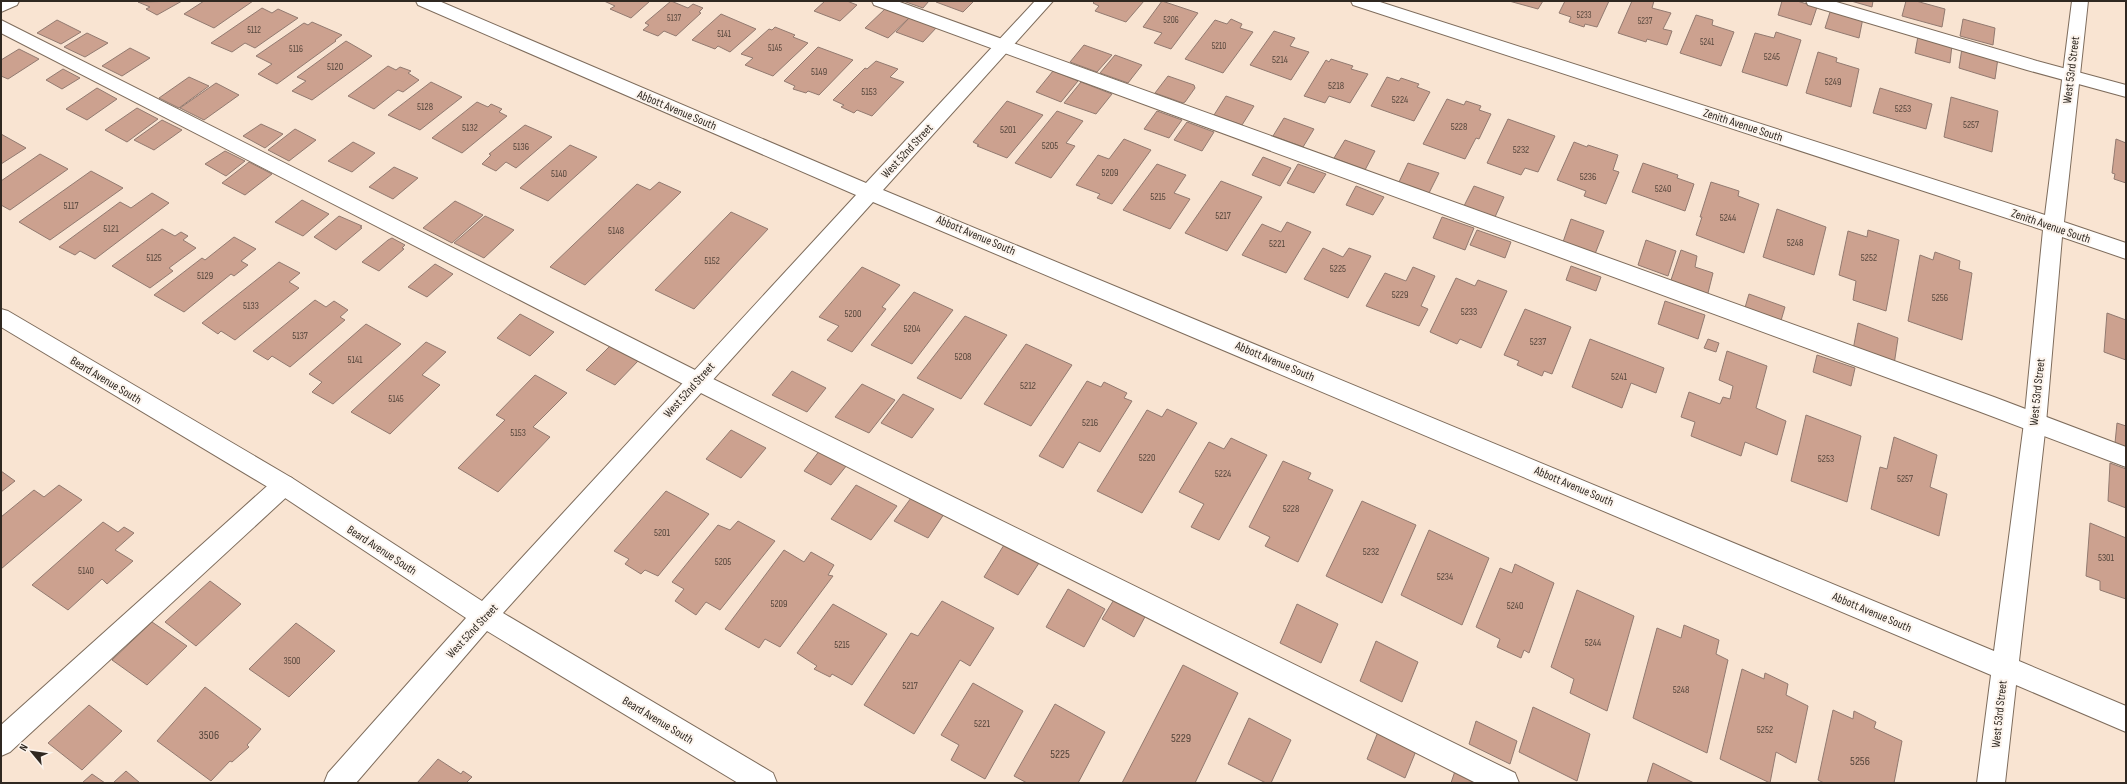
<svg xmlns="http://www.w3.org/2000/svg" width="2127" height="784" viewBox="0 0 2127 784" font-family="'Sofia Sans Condensed',sans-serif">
	<rect width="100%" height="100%" fill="#f9e4d2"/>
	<path fill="#cca18f" stroke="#927a70" d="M182 1 157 15 146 9 150 7 138 2Z
		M204 1H253L214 28 184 14Z
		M604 1H650L631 18 610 9 615 6Z
		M671 1 688 8 693 4 703 8 699 12 701 13 676 36 664 31 658 36 643 30 649 25 645 23Z
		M825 1H847L857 5 840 21 814 11Z
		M903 1H929L923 8Z
		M937 1H974L963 12 936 2Z
		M1095 1H1144L1126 22 1095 11 1099 6 1093 3Z
		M1162 1 1198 13 1171 49 1154 43 1162 33 1143 27Z
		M1509 1H1543L1538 9Z
		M1565 1H1609L1597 27 1585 24 1584 27 1569 22 1571 17 1559 13Z
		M1632 1H1654L1652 8 1671 13 1663 29 1672 31 1667 45 1647 39 1646 42 1618 33Z
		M1782 1H1797L1817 7 1811 25 1778 15Z
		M1851 1H1873L1872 7Z
		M1906 1H1916L1945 9 1942 27 1902 16Z
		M262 8 272 13 278 9 298 18 255 48 245 43 232 52 211 43Z
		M885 9 909 18 888 38 865 28Z
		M1831 9 1863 18 1859 38 1825 28Z
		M721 14 756 29 730 52 718 46 715 49 692 40Z
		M1696 15 1713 20 1712 25 1734 32 1721 66 1680 53Z
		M910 17 937 27 923 42 896 32Z
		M1231 19 1242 24 1240 28 1253 32 1223 73 1185 59 1215 20 1227 24Z
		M1963 19 1995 28 1993 45 1960 36Z
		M57 20 81 32 61 44 37 33Z
		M312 22 342 35 335 40 336 41 277 84 258 74 272 64 256 56 304 23 308 25Z
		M775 27 795 35 793 37 808 43 773 76 745 65 753 58 741 54 769 29 772 30Z
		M1274 31 1295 38 1290 46 1309 52 1291 80 1250 65Z
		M1776 32 1801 40 1787 86 1742 72 1755 33 1774 38Z
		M87 33 108 43 85 57 64 47Z
		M1918 36 1952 45 1950 63 1915 53Z
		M346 41 372 56 312 100 292 91 306 81 297 77Z
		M1084 45 1112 55 1097 72 1070 62Z
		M818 47 853 60 819 95 808 91 806 93 793 89 795 86 784 81Z
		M130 48 150 58 122 76 102 66Z
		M1962 48 1998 58 1995 79 1959 68Z
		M19 49 39 59 8 79 1 76V60Z
		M1818 52 1837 58 1836 62 1859 69 1851 107 1806 93Z
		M1115 55 1142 65 1128 83 1100 73Z
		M1331 59 1353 66 1351 69 1368 74 1350 103 1329 96 1325 103 1304 96 1326 60 1329 62Z
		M876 61 898 69 890 77 904 82 872 116 857 110 854 113 841 107 844 105 833 100 865 68 867 69Z
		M388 66 396 70 400 67 411 71 408 73 419 80 403 92 398 90 374 109 348 96Z
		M63 69 80 78 62 89 46 80Z
		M1053 71 1078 81 1061 102 1036 92Z
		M1168 76 1194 85 1195 88 1185 102 1183 103 1155 93Z
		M189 77 209 86 179 108 159 98Z
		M1387 77 1399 81 1401 78 1419 84 1417 87 1430 92 1414 121 1371 106Z
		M431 82 462 97 420 130 388 115Z
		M1081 82 1112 94 1096 114 1064 103Z
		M216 83 239 95 204 120 180 108Z
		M97 88 117 99 87 120 66 109Z
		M1880 88 1932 104 1926 129 1873 113Z
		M1226 96 1254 106 1242 125 1214 115Z
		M1951 97 1998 111 1992 152 1944 137Z
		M1447 99 1464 105 1466 101 1481 106 1479 110 1491 114 1479 139 1476 138 1465 159 1423 144Z
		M1007 101 1043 115 1007 158 977 146 979 145 973 142Z
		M477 102 488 107 491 104 502 109 499 112 507 116 462 153 432 138Z
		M137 108 158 119 127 142 105 130Z
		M1057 111 1083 121 1066 143 1075 146 1051 178 1015 163Z
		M1157 111 1182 120 1169 138 1144 129Z
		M1284 118 1314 129 1303 147 1273 136Z
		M1508 119 1555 136 1538 172 1525 168 1521 175 1487 163Z
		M162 120 182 130 154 150 134 140Z
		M1187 122 1214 132 1202 151 1174 140Z
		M261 124 283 134 265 148 243 136Z
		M525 125 552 137 516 168 506 162 496 171 482 164 491 155 489 154Z
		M295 129 316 140 289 161 268 150Z
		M1 134 26 148 1 164Z
		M1124 139 1151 150 1112 204 1097 198 1100 194 1076 185 1098 155 1109 159Z
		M2116 139 2126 143V183L2114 179 2115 174 2112 173Z
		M1345 140 1375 151 1365 170 1334 158Z
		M353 142 375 153 352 172 328 161Z
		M1574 142 1587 147 1588 145 1618 155 1613 170 1619 172 1606 204 1584 196 1586 191 1557 180Z
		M570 145 597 157 548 201 520 188Z
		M225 151 245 161 226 176 205 164Z
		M40 154 68 169 10 210 1 205V181Z
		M1263 157 1291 168 1280 186 1252 175Z
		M249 162 272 174 245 195 222 183Z
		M1408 163 1439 173 1429 193 1399 182Z
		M1643 163 1678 175 1677 178 1694 184 1685 211 1632 192Z
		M1157 164 1186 175 1174 193 1190 199 1170 229 1123 210Z
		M1298 164 1326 174 1314 193 1287 183Z
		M394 167 418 178 393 199 369 187Z
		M91 171 123 188 50 240 19 222Z
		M1221 181 1262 197 1227 251 1185 233Z
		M659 182 681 192 585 285 550 267 637 184 650 190Z
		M1711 182 1739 191 1738 196 1759 204 1744 253 1696 235 1702 217H1700Z
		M1356 186 1384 197 1373 215 1346 205Z
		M1474 186 1504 197 1495 217 1464 206Z
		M152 193 169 203 95 259 80 251 75 255 59 247 120 202 131 208Z
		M302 200 329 214 303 236 275 222Z
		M455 201 483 215 452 243 423 228Z
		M1777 209 1826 227 1814 275 1763 257Z
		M731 212 768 229 694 309 655 290Z
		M339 216 362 226 360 227 362 228 336 250 314 237Z
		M485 216 514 230 484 258 454 243Z
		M1442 217 1474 228 1465 250 1433 238Z
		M1571 219 1604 231 1595 254 1563 242Z
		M1287 222 1311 232 1286 273 1242 255 1262 224 1281 232Z
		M162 229 175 236 181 232 188 236 183 240 196 248 169 268 173 271 150 288 112 266Z
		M1477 230 1511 242 1505 258 1470 245Z
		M1868 230 1899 240 1886 311 1853 300 1856 281 1839 275 1848 231 1867 237Z
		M234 237 256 249 241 261 248 265 234 276 231 274 184 312 154 295 202 258 205 260Z
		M392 238 405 245 402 248 404 249 379 271 362 262 388 240Z
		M1646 240 1676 251 1668 276 1638 265Z
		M1323 248 1343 257 1349 248 1371 256 1348 298 1304 279Z
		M1681 250 1697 256 1695 267 1713 273 1707 297 1670 283Z
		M1935 252 1960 261 1959 269 1972 273 1962 340 1908 321 1920 255 1933 260Z
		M279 262 300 273 289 282 299 288 235 340 221 331 218 334 202 323Z
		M435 264 453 274 427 297 408 287Z
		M1571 266 1601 277 1596 291 1566 280Z
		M862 267 900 285 882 307 886 309 852 352 827 340 839 326 819 317Z
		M1413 267 1435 276 1421 306 1428 309 1419 326 1366 306 1385 273 1406 281Z
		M1456 278 1475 286 1478 280 1507 291 1481 348 1460 339 1457 344 1430 332Z
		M914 292 953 310 912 364 871 345Z
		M1749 294 1785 307 1780 324 1744 311Z
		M315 300 326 307 334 301 348 310 340 317 345 320 290 367 272 356 268 360 253 351Z
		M1665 301 1705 315 1698 339 1658 324Z
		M1525 309 1571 327 1552 374 1544 371 1542 376 1517 365 1519 361 1504 355Z
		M2107 313 2126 320V360L2104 352Z
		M520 314 554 332 530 356 497 338Z
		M965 316 1007 335 961 399 917 378Z
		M1858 323 1898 338 1894 365 1853 350Z
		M366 324 401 344 333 404 312 392 322 382 309 374Z
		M1590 339 1664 368 1656 393 1631 383 1622 408 1572 387Z
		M1708 339 1719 343 1716 352 1704 348Z
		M426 342 446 352 422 375 440 385 390 434 351 412Z
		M1026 344 1072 365 1031 426 984 404Z
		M610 346 638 361 615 385 586 370Z
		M1727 351 1767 366 1756 408 1786 421 1777 455 1745 442 1741 456 1691 436 1695 422 1681 417 1689 392 1720 404 1723 397 1730 399 1733 386 1719 380Z
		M1817 355 1855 368 1851 386 1813 372Z
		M792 371 826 388 807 412 772 395Z
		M535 375 567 393 533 427 550 437 498 492 458 468 505 420 496 415Z
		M1087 381 1101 387 1104 382 1127 393 1124 398 1132 401 1100 452 1079 442 1063 468 1039 456Z
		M862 384 895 400 869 433 835 417Z
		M903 394 934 409 912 438 881 423Z
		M1167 409 1197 423 1142 513 1097 491 1147 410 1162 417Z
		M1806 415 1861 436 1847 502 1791 481Z
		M2117 423 2126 426V447L2115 443Z
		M731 430 766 448 741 478 706 459Z
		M1894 437 1937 455 1930 487 1947 494 1939 536 1871 509 1880 467 1887 469Z
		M1231 438 1267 455 1219 540 1191 527 1204 504 1179 492 1209 442 1224 449Z
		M820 450 847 465 831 485 804 471Z
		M1283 461 1311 473 1308 479 1333 490 1298 562 1265 546 1270 537 1249 527Z
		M2110 463 2126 469V508L2108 501Z
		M1 471 15 481 1 492Z
		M59 485 82 500 1 569V517L34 490 44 497Z
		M856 485 897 506 871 540 831 519Z
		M666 491 709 514 658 576 645 570 641 574 625 564 629 559 614 551Z
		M911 498 944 514 928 538 894 521Z
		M1362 501 1416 525 1382 603 1326 576Z
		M738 521 775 541 720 610 706 602 696 615 675 601 684 589 672 582 718 525 730 530Z
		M103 522 118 532 124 527 134 533 115 550 133 561 107 584 102 579 68 610 32 585Z
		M2090 523 2126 538V599L2100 590V581L2086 576Z
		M1429 530 1489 558 1462 625 1401 595Z
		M1004 545 1039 563 1018 595 984 577Z
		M784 550 804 562 811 552 834 565 828 575 833 576 780 647 765 639 759 648 725 629Z
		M1515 564 1554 583 1529 653 1524 650 1521 658 1497 647 1500 639 1476 627 1500 568 1512 573Z
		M210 581 241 604 196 646 165 622Z
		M1068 589 1105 609 1084 647 1046 627Z
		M1577 590 1634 616 1607 711 1570 693 1574 679 1551 667Z
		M1115 598 1146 615 1134 637 1102 619Z
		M942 601 994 628 970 666 960 660 914 734 864 705 911 633 918 636Z
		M833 604 887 634 852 685 832 674 830 677 814 669 817 666 797 653Z
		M1297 604 1338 624 1321 663 1280 643Z
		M152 622 187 646 147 685 112 660Z
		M296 623 335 651 289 697 249 669Z
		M1684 625 1719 640 1716 654 1728 660 1707 753 1633 718 1657 628 1681 638Z
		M1376 641 1418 662 1402 702 1360 681Z
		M1183 665 1238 693 1195 783H1122Z
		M1742 669 1764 679 1765 673 1788 684 1786 695 1808 706 1796 763 1776 752 1770 783 1720 759Z
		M973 683 1023 711 985 779 951 760 959 745 941 735Z
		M205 687 261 729 247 745 249 747 232 762 230 761 211 781 157 741Z
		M1055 704 1105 732 1078 783H1027L1014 776Z
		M89 705 122 731 82 770 48 743Z
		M1533 707 1590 734 1577 781 1519 752Z
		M1833 710 1853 719 1854 711 1876 722 1874 728 1902 741 1894 783H1824L1818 780Z
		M1249 718 1291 740 1271 783H1266L1228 764Z
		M1476 721 1517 741 1510 764 1469 744Z
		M1378 732 1416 751 1405 778 1367 759Z
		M438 759 461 774 463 771 472 777 466 783H417Z
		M1653 763 1694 783H1647Z
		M126 771 140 783H113Z
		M1455 771 1478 783H1451Z
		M92 774 105 783H82Z"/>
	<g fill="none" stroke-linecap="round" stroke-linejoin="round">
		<defs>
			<path id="service" d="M872 1H897L1994 397 2126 447V467L1978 411 874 5Z
				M1806 1H1833L2037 61 2126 85V97L2027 70 1808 5Z
				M1 20 705 375 1515 773 1519 783H1476L689 387 1 33Z
				M284 475 292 478 296 485 292 492 10 752 1 756V725L276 478Z"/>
			<path id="minor" d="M1 1H19L17 5 1 12Z
				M416 1H439L866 183 1035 1H1053L883 190 1994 651 2024 423 2043 230 1353 5 1351 1H1377L2045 215 2072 1H2088L2064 222 2126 243V259L2062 237 2046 423 2019 661 2126 706V732L2016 685 2005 783H1977L1991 675 873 202 503 613 773 773 777 783H738L487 631 356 783H324L328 773 466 618 276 492 1 327V309L8 311 292 478 482 601 856 195 418 5Z"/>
		</defs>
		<use href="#service" stroke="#7e6c5c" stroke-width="2"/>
		<use href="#minor" stroke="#7e6c5c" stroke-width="2"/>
		<use href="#service" fill="#fff" fill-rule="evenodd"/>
		<use href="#minor" fill="#fff" fill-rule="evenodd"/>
	</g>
	<g text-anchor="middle" stroke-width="4" stroke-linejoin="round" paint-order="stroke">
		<g font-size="9" fill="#56463c">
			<text x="1584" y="18">5233</text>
			<text x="674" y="21">5137</text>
			<text x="1171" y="23">5206</text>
			<text x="1645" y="24">5237</text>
			<text x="254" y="33">5112</text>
			<text x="724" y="37">5141</text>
			<text x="1707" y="45">5241</text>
			<text x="1219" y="49">5210</text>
			<text x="775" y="51">5145</text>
			<text x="296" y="52">5116</text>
		</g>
		<g font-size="10" fill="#56463c">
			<text x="1772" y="60">5245</text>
			<text x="1280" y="63">5214</text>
			<text x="335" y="70">5120</text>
			<text x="819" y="75">5149</text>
			<text x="1833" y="85">5249</text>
			<text x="1336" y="89">5218</text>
			<text x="869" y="95">5153</text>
			<text x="1400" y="103">5224</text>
			<text x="425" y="110">5128</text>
			<text x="1903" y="112">5253</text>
			<text x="1971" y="128">5257</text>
			<text x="1459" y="130">5228</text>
			<text x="470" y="131">5132</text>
			<text x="1008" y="133">5201</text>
			<text x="1050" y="149">5205</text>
			<text x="521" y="150">5136</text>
			<text x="1521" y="153">5232</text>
			<text x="1110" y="176">5209</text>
			<text x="559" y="177">5140</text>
			<text x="1588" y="180">5236</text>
			<text x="1663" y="192">5240</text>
			<text x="1158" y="200">5215</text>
			<text x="71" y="209">5117</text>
			<text x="1223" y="219">5217</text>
			<text x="1728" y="221">5244</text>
			<text x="111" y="232">5121</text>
			<text x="616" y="234">5148</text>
			<text x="1795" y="246">5248</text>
			<text x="1277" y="247">5221</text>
			<text x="154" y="261">5125</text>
			<text x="1869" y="261">5252</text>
			<text x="712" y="264">5152</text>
			<text x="1338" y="272">5225</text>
			<text x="205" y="279">5129</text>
			<text x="1400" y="298">5229</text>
			<text x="1940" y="301">5256</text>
			<text x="251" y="309">5133</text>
			<text x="1469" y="315">5233</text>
			<text x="853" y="317">5200</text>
			<text x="912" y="332">5204</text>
			<text x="300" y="339">5137</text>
			<text x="1538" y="345">5237</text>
			<text x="963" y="360">5208</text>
			<text x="355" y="363">5141</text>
			<text x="1619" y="380">5241</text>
			<text x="1028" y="389">5212</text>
			<text x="396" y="402">5145</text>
			<text x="1090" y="426">5216</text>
			<text x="518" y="436">5153</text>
			<text x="1147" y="461">5220</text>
			<text x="1826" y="462">5253</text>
			<text x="1223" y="477">5224</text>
			<text x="1905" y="482">5257</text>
			<text x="1291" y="512">5228</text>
			<text x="662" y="536">5201</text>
			<text x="1371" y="555">5232</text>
			<text x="2106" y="561">5301</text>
			<text x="723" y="565">5205</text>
			<text x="86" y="574">5140</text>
			<text x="1445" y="580">5234</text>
			<text x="779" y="607">5209</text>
			<text x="1515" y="609">5240</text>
			<text x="1593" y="646">5244</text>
			<text x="842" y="648">5215</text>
			<text x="292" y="664">3500</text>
			<text x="910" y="689">5217</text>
			<text x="1681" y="693">5248</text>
			<text x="982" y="727">5221</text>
			<text x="1765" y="733">5252</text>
		</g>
		<g font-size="12" fill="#2f2821" stroke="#fcf4ed">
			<text transform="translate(2071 70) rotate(-83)" y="4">West 53rd Street</text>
			<text transform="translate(677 110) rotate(23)" y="4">Abbott Avenue South</text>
			<text transform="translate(1743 125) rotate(18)" y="4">Zenith Avenue South</text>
			<text transform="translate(907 151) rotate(-47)" y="4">West 52nd Street</text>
			<text transform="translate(2051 226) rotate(19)" y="4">Zenith Avenue South</text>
			<text transform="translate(976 235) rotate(23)" y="4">Abbott Avenue South</text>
			<text transform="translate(1275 361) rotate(23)" y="4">Abbott Avenue South</text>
			<text transform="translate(106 380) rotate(31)" y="4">Beard Avenue South</text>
			<text transform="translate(689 390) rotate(-48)" y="4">West 52nd Street</text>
			<text transform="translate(2037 392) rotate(-84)" y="4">West 53rd Street</text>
			<text transform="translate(1574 486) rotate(23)" y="4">Abbott Avenue South</text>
			<text transform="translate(382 550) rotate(33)" y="4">Beard Avenue South</text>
			<text transform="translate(1872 612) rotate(23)" y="4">Abbott Avenue South</text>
			<text transform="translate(472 631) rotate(-47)" y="4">West 52nd Street</text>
			<text transform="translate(1999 714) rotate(-84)" y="4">West 53rd Street</text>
			<text transform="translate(658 720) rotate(31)" y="4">Beard Avenue South</text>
		</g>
		<g font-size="12" fill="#56463c">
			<text x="209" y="739">3506</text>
			<text x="1181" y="742">5229</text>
			<text x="1060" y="758">5225</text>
			<text x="1860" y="765">5256</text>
		</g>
	</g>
	<rect width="2127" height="784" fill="none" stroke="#2f2821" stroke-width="4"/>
	<g transform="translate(32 752) rotate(299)" stroke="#fcf4ed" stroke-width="3" paint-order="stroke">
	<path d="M0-3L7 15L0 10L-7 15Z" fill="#2f2821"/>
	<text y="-6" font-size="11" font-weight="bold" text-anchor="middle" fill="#2f2821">N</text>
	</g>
</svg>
